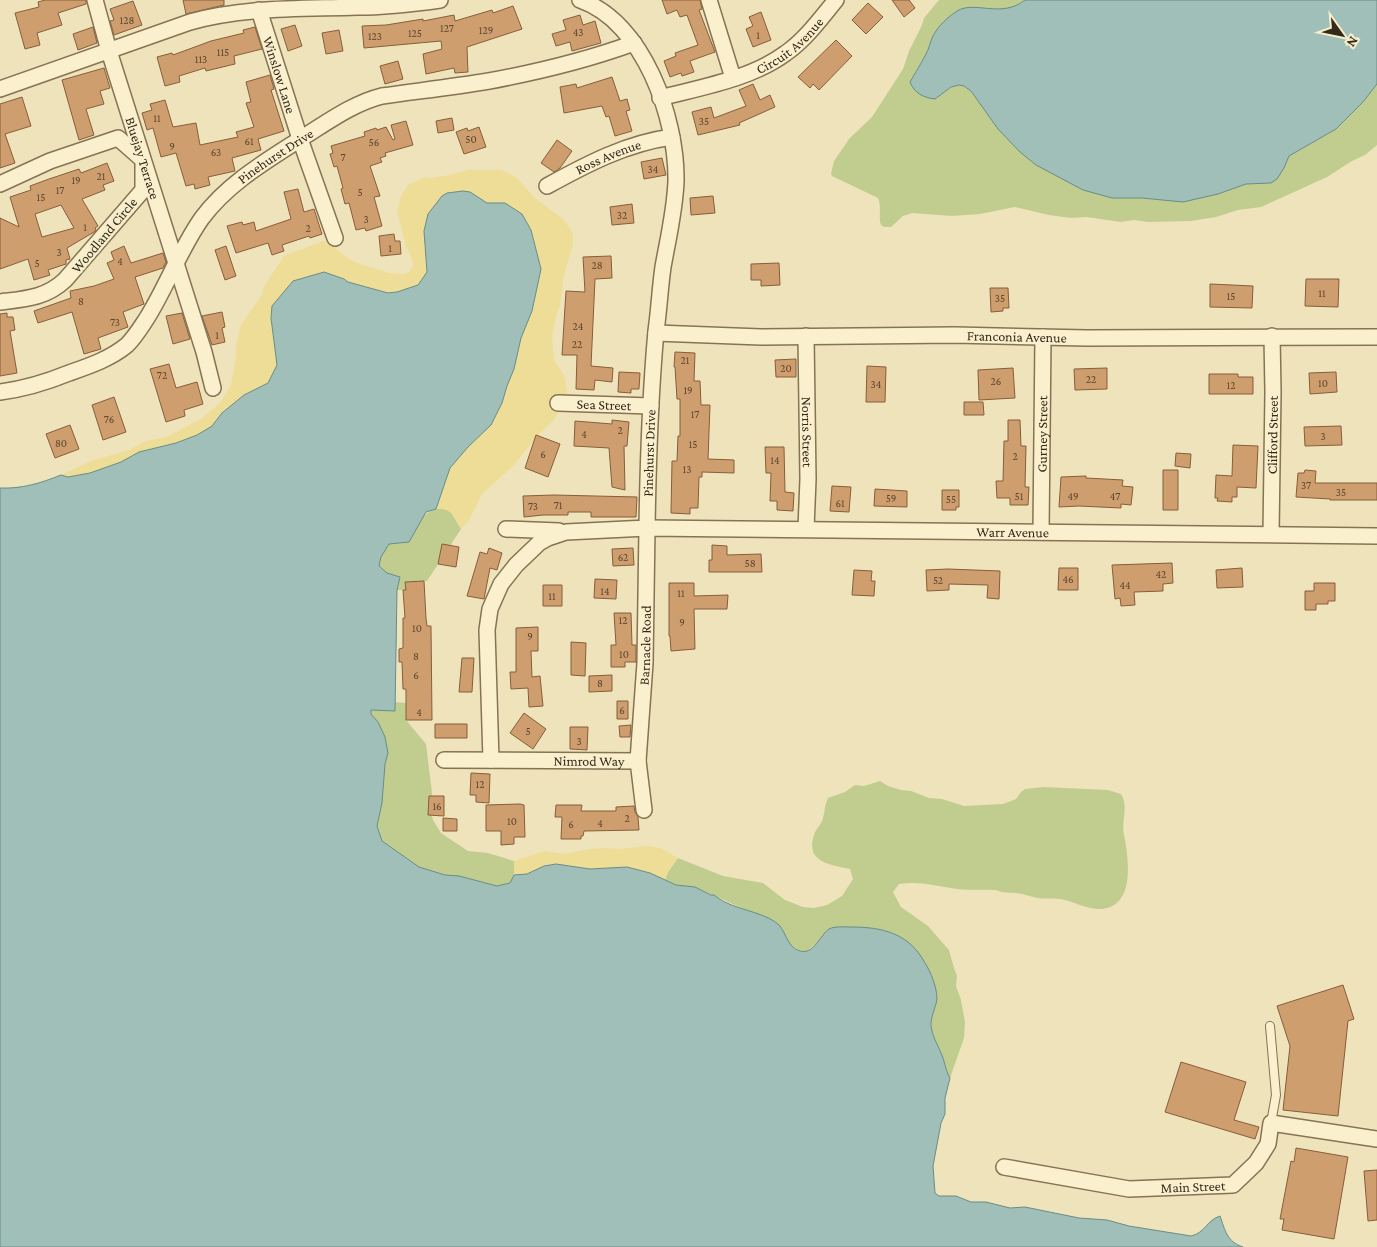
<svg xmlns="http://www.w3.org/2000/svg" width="1377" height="1247" viewBox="0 0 1377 1247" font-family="'Crimson Pro',serif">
	<rect width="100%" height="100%" fill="#efe3bb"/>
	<path fill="#c1cd8f" d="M939 0H1025L1012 8 1003 9 934 35 927 53 910 82 935 99 951 87 959 85 964 86 971 91 998 129 1020 152 1112 198 1218 194 1246 184 1271 183 1284 168 1289 156 1336 129 1363 102 1377 84V145L1365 155 1352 161 1327 177 1261 207 1238 210 1216 217 1191 221 1148 222 1134 220 1121 222 1086 217 1071 218 1049 215 1015 207 980 214 952 216 912 213 903 216 891 227H884L881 225C878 216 882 207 878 198L832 176 831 174 834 161 849 139 872 117 903 69 909 51 922 25 924 18Z
		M445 508 451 512 461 529 427 581 406 582V590H397L400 577 387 573 379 566 381 557 389 544 409 542C420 523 421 509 445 508Z
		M395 702 406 703V720L426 744 432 793 430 809 433 820 441 833 468 851 488 853 514 861V875L510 883 497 886 459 876 445 875 419 867 382 841 377 826 382 803 385 764 388 753 378 722 371 714V710L394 711Z
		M880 781 888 786 901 790 911 791 929 798 942 799 964 806 1003 804 1016 799 1021 792 1025 789 1044 787 1108 790 1121 794C1129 807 1121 820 1124 835 1129 860 1136 910 1097 909 1084 908 1073 901 1060 899 1052 898 1045 899 1037 898 1032 897 1027 895 1022 894 1013 892 1004 894 996 890 981 889 966 891 951 888 931 885 920 881 899 884L893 892 901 907 928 926 941 941 949 950 954 968 957 976 956 986 961 1000 965 1022 964 1038 950 1078C945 1071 945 1064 942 1056 941 1051 937 1047 935 1042 929 1027 932 1014 937 999L828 930 818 942 807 951H800L789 944 779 925 695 887 676 885 665 880 668 872 678 858 723 876 763 883 785 900 803 907 814 908 827 905 842 896 853 879 850 869C830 865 805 862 814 835 815 830 820 826 822 821 825 814 824 806 828 798L845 792 855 785 864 786Z"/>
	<path fill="#eddd96" d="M468 170H501L516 177 534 197 564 220 573 234V245L564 274 560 306 557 312 552 337 554 360 564 375 567 391 566 401 553 421 540 433 512 467 482 494 469 520 461 529C453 516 453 508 436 509L450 468 468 447 491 425 502 403 507 386 514 369 521 338 532 311 505 203H487L469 192 424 231 427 273 418 285 397 292 388 293 348 282 344 279 271 318 277 365 268 384 244 395 222 413 212 426 197 435 176 443 139 452 121 462 90 473 68 477 61 475 91 461 129 450 146 441 167 437 202 418 220 403 231 385 236 358V344L241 325 261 296 265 285 284 256 323 241 330 243 344 256 357 263 389 273 404 274 409 272 413 266 412 258 406 247 400 222 397 212 401 196 408 185 425 177 430 178 450 175Z
		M646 846 660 848 678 858 668 872 665 880 650 873 627 867 590 869 556 864 544 866 527 874 514 875V861L544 851 565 854 588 849 607 848 621 849Z"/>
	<path fill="#9fbfb8" stroke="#678d86" d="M1025 0H1377V84L1363 102 1336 129 1289 156 1284 168 1277 179 1271 183 1246 184 1218 194 1183 202 1142 198H1112L1083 190 1036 165 1020 152 998 129 971 91 964 86 959 85 951 87 935 99C924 98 914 93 910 82 915 73 921 64 926 54 929 49 930 42 933 36 938 26 948 17 957 11 975 0 1001 19 1025 0Z
		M463 191 470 192 487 203H505L522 214 531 230 541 269 532 311 521 338 514 369 507 386 502 403 491 425 468 447 450 468 436 509 426 512 409 542 389 544 381 557 379 566 387 573 400 577 397 590 395 711 371 710V714L378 722 385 737 388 753 385 764 382 803 377 826 382 841 419 867 445 875 459 876 497 886 510 883 514 875 527 874 544 866 556 864 590 869 627 867 650 873 676 885 695 887 711 895H714C718 898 722 901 727 903 741 910 768 914 779 925 787 934 787 947 800 951 814 955 820 935 829 929 835 926 844 927 851 927 882 927 909 933 925 963 931 972 937 988 937 999 936 1007 931 1015 931 1025 932 1036 937 1043 941 1053 945 1061 945 1070 950 1078L945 1098V1114L941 1123 933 1166 935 1193 939 1196H956L971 1202H986L1010 1208 1025 1207 1079 1218 1107 1220 1129 1226 1191 1236C1205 1233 1207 1220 1220 1216 1225 1230 1227 1242 1243 1247H0V488C22 489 41 483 61 475L68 477 90 473 121 462 139 452 176 443 197 435 212 426 222 413 244 395 268 383 277 365 271 318 272 306 293 281 324 272 344 279 348 282 388 293 397 292 418 285 427 272 424 231 428 214 442 196 447 193Z"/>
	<path fill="#cf9e6f" stroke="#865e3a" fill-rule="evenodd" d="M45 0H86V4L58 13 62 25 37 33 40 45 25 49 15 13 39 7 38 2Z
		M183 0H224V5L186 14Z
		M662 0H700L702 9 699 10 715 52 690 61 694 72 682 76 681 73 670 77 664 61 676 56 675 53 698 45 687 15 680 17 677 10 667 14Z
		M892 0H909L915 8 904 17Z
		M133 1 142 25 114 35 110 21 114 20 110 9Z
		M868 3 883 17 866 34 852 20Z
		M513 6 522 29 467 47 468 72 455 73 454 68 426 74 423 54 442 49 441 41 364 48 362 26 386 25 423 19V21L454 15 455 21 492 10 493 13Z
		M761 12 771 40 753 47 746 29 753 26 749 17Z
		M580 15 583 25 595 21 601 43 572 51 570 42 556 46 552 34 566 30 563 20Z
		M295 25 302 46 288 51 281 29Z
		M93 27 97 43 78 50 73 34Z
		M255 27 262 49 234 56 235 64 206 71 205 68 179 76 180 82 165 86 157 57 172 53 173 55 211 41 244 33 243 30Z
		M339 30 343 51 326 54 322 33Z
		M836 40 852 56 819 90 813 84 810 88 798 77Z
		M398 61 403 79 385 84 380 66Z
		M104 68 110 88 100 91 104 104 86 109 94 135 79 140 62 80Z
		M270 75 274 89 271 90 284 131 258 139 261 150 232 158 235 171 208 177 210 185 195 189 194 184 186 186 176 153 161 157 153 128 147 130 142 113 152 110 150 104 165 100 173 127 196 123 200 145 238 137 236 132 254 127 246 103 251 102 246 82Z
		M612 77 620 101 627 99 630 110 626 111 632 131 615 136 609 116 606 117 602 106 564 113 560 87 576 84 577 88Z
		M753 84 760 100 770 95 775 107 739 123 740 125 698 135 692 112 711 107 714 118 746 106 739 90Z
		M22 97 31 126 5 134 15 163 0 168V104Z
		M452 118 454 130 438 133 436 121Z
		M406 121 413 145 385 153 386 156 380 158 382 162 370 166 380 196 374 197 382 226 366 231 365 228 356 230 349 203 345 204 341 189 343 188 337 166 334 167 330 154 333 153 331 146 365 136 364 132 376 128 377 130 386 127 393 140 395 139 391 125Z
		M479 127 486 147 464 154 456 132 467 128 468 131Z
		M557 140 572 151 560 168 554 172 541 163Z
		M662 158 666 175 644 179 641 162Z
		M107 163 114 181 103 185 105 190 82 199 98 226 95 228 96 230 94 232 67 248 70 259 66 260V264L48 270 50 275 34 280 28 259 0 269V218L19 227 10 197 31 190 30 186 49 179 79 169 81 173ZM61 205 74 228 42 237 35 214Z
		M298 189 304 212 314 209 322 234 310 238 309 236 282 245 284 251 272 255 268 243 236 253 227 226 242 222 243 225 254 222 256 231 291 219 284 192Z
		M713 196 715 213 691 215 690 198Z
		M632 204 634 223 612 225 610 207Z
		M394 234 395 241H400L401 254 381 256 379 236Z
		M124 246 131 263 163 253 166 262 163 268 135 277 144 304 123 312 128 327 98 338 101 349 84 354 72 312 38 323 34 311 71 298 70 291 94 286 114 279 107 263 114 260 111 252Z
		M226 246 236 276 225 280 215 250Z
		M611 256 612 278 595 279 591 366 613 368 612 382 595 380 594 390 576 389 577 355H562L566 291 585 292 583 257Z
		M779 263 780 285 761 286V280H751V264Z
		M1306 279H1339L1338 307 1305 306Z
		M1210 284 1253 286 1252 308 1210 307Z
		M990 288H1008L1009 308H1003V311L991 312Z
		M222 312 225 327 222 328 225 342 212 345 202 316Z
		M7 313V317H13L15 330 10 331 17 373 0 376V314Z
		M182 313 190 339 173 344 166 316Z
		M675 352 695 353 694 381H700L701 405H710L708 459 734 460V473L702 472V477H699L698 508H690V514L671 513 672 461H677L678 436H680V399H677L675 367H674Z
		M796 359V377H776L775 360Z
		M169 364 176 388 197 382 203 404 184 410 185 416 166 422 150 369Z
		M867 366 886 367 885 402H866Z
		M1013 368 1015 398 979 400 978 370Z
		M1107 368V389L1075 390 1074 369Z
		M619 372 640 373 639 389H631V393L618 392Z
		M1336 372 1337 392 1310 394 1309 373Z
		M1209 374H1238V377H1253V394H1209Z
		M114 397 126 432 103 440 92 405Z
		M964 402H983L984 415H964Z
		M612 420 629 422 627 446H624L625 490 612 487 609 448 574 446 575 421 612 424Z
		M1008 420H1020L1021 446H1026L1025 487H1029L1028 505H1010V498H997L996 481H1003L1004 441H1008Z
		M70 425 79 449 55 458 46 434Z
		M1341 426 1342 445 1305 446 1304 427Z
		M536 435 560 444 548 477 525 468Z
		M1233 445 1258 446 1256 488 1237 487V497H1232V502L1217 501 1218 498H1215L1216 475 1232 476Z
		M765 447H784L785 492 794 493 793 511 777 510V501H770L771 473H766Z
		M1176 453 1191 454 1190 468 1175 466Z
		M1163 470H1178V510H1163Z
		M1305 470 1316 471 1315 483H1377V500H1330V499L1296 497 1298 473H1304Z
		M1086 476V478L1123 480 1122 486 1133 487 1131 505 1121 504V508L1079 506 1059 507 1061 477Z
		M832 486 851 487 849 512 830 511Z
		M875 489 907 491V507L874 506Z
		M942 490H959V507H956V510H942Z
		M554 495 637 497 636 517H591V512H568V515H543L524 517 523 496Z
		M442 544 459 547 456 567 438 564Z
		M712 545 727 546V555L761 554 762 572H709V560H712Z
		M489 548 502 553 497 570 490 568 484 599 467 596 480 552 487 554Z
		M633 548 634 565 613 566 612 549Z
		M1172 563 1173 583 1163 584V591L1134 592 1135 605 1121 606 1120 598 1115 599 1112 565Z
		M1059 568H1078V590H1058Z
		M1242 568 1243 587 1217 588 1216 570Z
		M948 569 1000 571 999 599 987 598 988 585 949 584V590L927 591 926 570Z
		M854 570 872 571 871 581H875L874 596 852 595Z
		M595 579 617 580 616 599 594 598Z
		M424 581 426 618 427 626H431L432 720H406V689H403L402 662H399V649L403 648V618H405L403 590H406L405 582Z
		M669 583H694V596L728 595 727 609H694L695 649 671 651 670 636H669Z
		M1314 583H1335V601H1328V604H1316V610H1305V591H1314Z
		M543 585H562V606H543Z
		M614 613H631L632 645H636V662H625V667H611V645H616Z
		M538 627V651H531L532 677 540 676 543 706 529 707 528 688 511 689 510 672H516V628Z
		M571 642 586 643 585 676 571 675Z
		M462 658H474L472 692H459Z
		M612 675V691L589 692V676Z
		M617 701H628V719H617Z
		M524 713 546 729 533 749 510 733Z
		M435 724H467V738H435Z
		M631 725 630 737H620L619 726Z
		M570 727H588L587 750 570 749Z
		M471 773 490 774 489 803 476 802V795H470Z
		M429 796H444V816L428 815Z
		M520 804 524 805 525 837H514V844L501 845V831H486V805Z
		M556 805H582L581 811H616V807L634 806 635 812 638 817 639 830 584 831 583 836H581V839H561L562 817H555Z
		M443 818 457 819V831H443Z
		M1343 985 1354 1019 1348 1021 1338 1116 1283 1110 1290 1046 1277 1006Z
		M1181 1062 1246 1082 1234 1120 1259 1127 1255 1139 1165 1112Z
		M1296 1148 1348 1157 1334 1239 1282 1230 1284 1219H1280L1291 1161 1294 1162Z
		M1377 1170V1220L1368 1221 1364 1171Z"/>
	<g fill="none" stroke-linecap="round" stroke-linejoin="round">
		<defs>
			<path id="service" d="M1270 1026 1276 1095 1271 1123"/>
			<g id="minor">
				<path id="s1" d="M95 0 109 51 204 352 213 388"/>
				<path d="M709 0 733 78"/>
				<path id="s2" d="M259 10 300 139 335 238"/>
				<path d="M0 89 190 22C245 7 300 9 357 7 385 7 412 4 440 0"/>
				<path id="s3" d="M660 98C702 87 751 79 786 53 806 39 821 18 836 0"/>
				<path d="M0 184 50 161 118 138 143 160V190L65 280C46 298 25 299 0 302"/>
				<path id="s4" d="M547 186C587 164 627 143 672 137"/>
				<path id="s5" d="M656 333 761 337 955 335 1087 338 1377 337"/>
				<path id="s6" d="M806 336 808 479 806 529"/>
				<path id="s7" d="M0 392C24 389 47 382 69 373 89 366 110 359 127 345 135 337 141 327 147 318 167 286 180 249 202 218 229 182 268 160 305 136 329 121 354 103 382 96 417 91 453 87 489 81 538 72 587 60 634 43"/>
				<path id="s8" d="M558 403 651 406"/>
				<path d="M506 529 559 531"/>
				<path id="s9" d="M1041 532 1043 337"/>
				<path id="s10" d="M1271 534 1273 392 1272 336"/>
				<path id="s11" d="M444 760 638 761 644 810"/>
				<path id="s12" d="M491 760 487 630 490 609 501 584 516 565 539 543 548 538 566 532 647 528C648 462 650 397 656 331 659 310 660 288 663 267 668 239 675 210 676 181 677 119 644 22 580 0"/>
				<path id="s13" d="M638 761 645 663 647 528 1377 536"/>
				<path id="s14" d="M1004 1167 1129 1189 1233 1185 1256 1163 1268 1144 1271 1123 1377 1139"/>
			</g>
		</defs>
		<use href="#service" stroke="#867354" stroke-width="10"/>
		<use href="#minor" stroke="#867354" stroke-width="18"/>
		<use href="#service" stroke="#faf0ce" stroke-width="8"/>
		<use href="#minor" stroke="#faf0ce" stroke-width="15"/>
	</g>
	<g text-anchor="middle" stroke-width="4.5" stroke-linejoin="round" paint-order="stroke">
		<g font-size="11" fill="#5c462f">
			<text x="127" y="24">128</text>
			<text x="447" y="32">127</text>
			<text x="486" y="34">129</text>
			<text x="578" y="36">43</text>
			<text x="415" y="37">125</text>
			<text x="758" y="39">1</text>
			<text x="375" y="40">123</text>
			<text x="223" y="56">115</text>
			<text x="201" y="63">113</text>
			<text x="157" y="122">11</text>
			<text x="704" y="125">35</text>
			<text x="471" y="143">50</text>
			<text x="249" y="145">61</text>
			<text x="374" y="146">56</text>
			<text x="172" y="150">9</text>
			<text x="216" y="156">63</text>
			<text x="343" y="161">7</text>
			<text x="653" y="173">34</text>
			<text x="101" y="180">21</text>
			<text x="76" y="184">19</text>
			<text x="60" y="194">17</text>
			<text x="360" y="196">5</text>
			<text x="41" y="201">15</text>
			<text x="622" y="219">32</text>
			<text x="366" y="223">3</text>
			<text x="85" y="231">1</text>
			<text x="308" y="232">2</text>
			<text x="390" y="252">1</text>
			<text x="59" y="256">3</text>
			<text x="120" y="265">4</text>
			<text x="37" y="267">5</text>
			<text x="597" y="269">28</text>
			<text x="1322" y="297">11</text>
			<text x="1231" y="300">15</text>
			<text x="1000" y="302">35</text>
			<text x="81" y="305">8</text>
			<text x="115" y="326">73</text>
			<text x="578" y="330">24</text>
			<text x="217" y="339">1</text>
			<text x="577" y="348">22</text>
			<text x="685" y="364">21</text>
			<text x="786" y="372">20</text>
			<text x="162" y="379">72</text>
			<text x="1091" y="383">22</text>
			<text x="996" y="385">26</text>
			<text x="1323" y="387">10</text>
			<text x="876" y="388">34</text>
			<text x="1231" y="389">12</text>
			<text x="688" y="394">19</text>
			<text x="695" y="418">17</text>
			<text x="109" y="423">76</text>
			<text x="620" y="434">2</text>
			<text x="584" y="438">4</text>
			<text x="1323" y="440">3</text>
			<text x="61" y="447">80</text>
			<text x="693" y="448">15</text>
			<text x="543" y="458">6</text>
			<text x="1015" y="460">2</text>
			<text x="775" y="464">14</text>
			<text x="687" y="473">13</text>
			<text x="1306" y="489">37</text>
			<text x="1341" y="496">35</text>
			<text x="1019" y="500">51</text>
			<text x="1073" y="500">49</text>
			<text x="1115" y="500">47</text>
			<text x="891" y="502">59</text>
			<text x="951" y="503">55</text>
			<text x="840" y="507">61</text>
			<text x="558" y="509">71</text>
			<text x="533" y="510">73</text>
			<text x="623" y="561">62</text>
			<text x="750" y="567">58</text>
			<text x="1161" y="578">42</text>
			<text x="1068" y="583">46</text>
			<text x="938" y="584">52</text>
			<text x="1125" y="589">44</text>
			<text x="605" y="595">14</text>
			<text x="681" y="597">11</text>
			<text x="552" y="600">11</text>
			<text x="623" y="624">12</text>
			<text x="682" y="626">9</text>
			<text x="417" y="632">10</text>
			<text x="530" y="640">9</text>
			<text x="624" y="658">10</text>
			<text x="416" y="660">8</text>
			<text x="416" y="679">6</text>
			<text x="600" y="687">8</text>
			<text x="622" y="714">6</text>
			<text x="419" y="716">4</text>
			<text x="528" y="735">5</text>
			<text x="579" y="745">3</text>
			<text x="480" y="788">12</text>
			<text x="437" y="810">16</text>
			<text x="627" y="822">2</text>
			<text x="512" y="825">10</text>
			<text x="600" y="827">4</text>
			<text x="571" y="828">6</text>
		</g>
		<g font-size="14" fill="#35291a" stroke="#f6edca">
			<text dy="5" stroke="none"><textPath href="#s3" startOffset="142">Circuit Avenue</textPath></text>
			<text dy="5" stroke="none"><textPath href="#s2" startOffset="68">Winslow Lane</textPath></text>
			<text dy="5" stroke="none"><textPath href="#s7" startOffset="381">Pinehurst Drive</textPath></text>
			<text dy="5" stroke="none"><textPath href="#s4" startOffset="68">Ross Avenue</textPath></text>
			<text dy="5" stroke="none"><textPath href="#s1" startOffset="165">Bluejay Terrace</textPath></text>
			<text transform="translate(104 235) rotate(-50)" y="5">Woodland Circle</text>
			<text dy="5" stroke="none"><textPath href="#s5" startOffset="361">Franconia Avenue</textPath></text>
			<text dy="5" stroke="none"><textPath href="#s8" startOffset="46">Sea Street</textPath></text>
			<text dy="5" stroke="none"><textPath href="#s6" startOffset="96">Norris Street</textPath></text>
			<text dy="5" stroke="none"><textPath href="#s9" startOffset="98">Gurney Street</textPath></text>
			<text dy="5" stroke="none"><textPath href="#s10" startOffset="99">Clifford Street</textPath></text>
			<text dy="5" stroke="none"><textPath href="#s12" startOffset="420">Pinehurst Drive</textPath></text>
			<text dy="5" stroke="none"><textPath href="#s13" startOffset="599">Warr Avenue</textPath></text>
			<text dy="5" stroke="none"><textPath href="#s13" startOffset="116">Barnacle Road</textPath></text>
			<text dy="5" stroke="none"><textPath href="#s11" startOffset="145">Nimrod Way</textPath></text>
			<text dy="5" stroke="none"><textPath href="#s14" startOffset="191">Main Street</textPath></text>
		</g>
	</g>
	<g transform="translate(1342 35) rotate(123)" stroke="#f6edca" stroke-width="4" paint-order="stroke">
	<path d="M0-4L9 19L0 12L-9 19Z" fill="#35291a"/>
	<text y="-8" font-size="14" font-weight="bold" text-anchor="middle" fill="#35291a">N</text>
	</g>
</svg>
